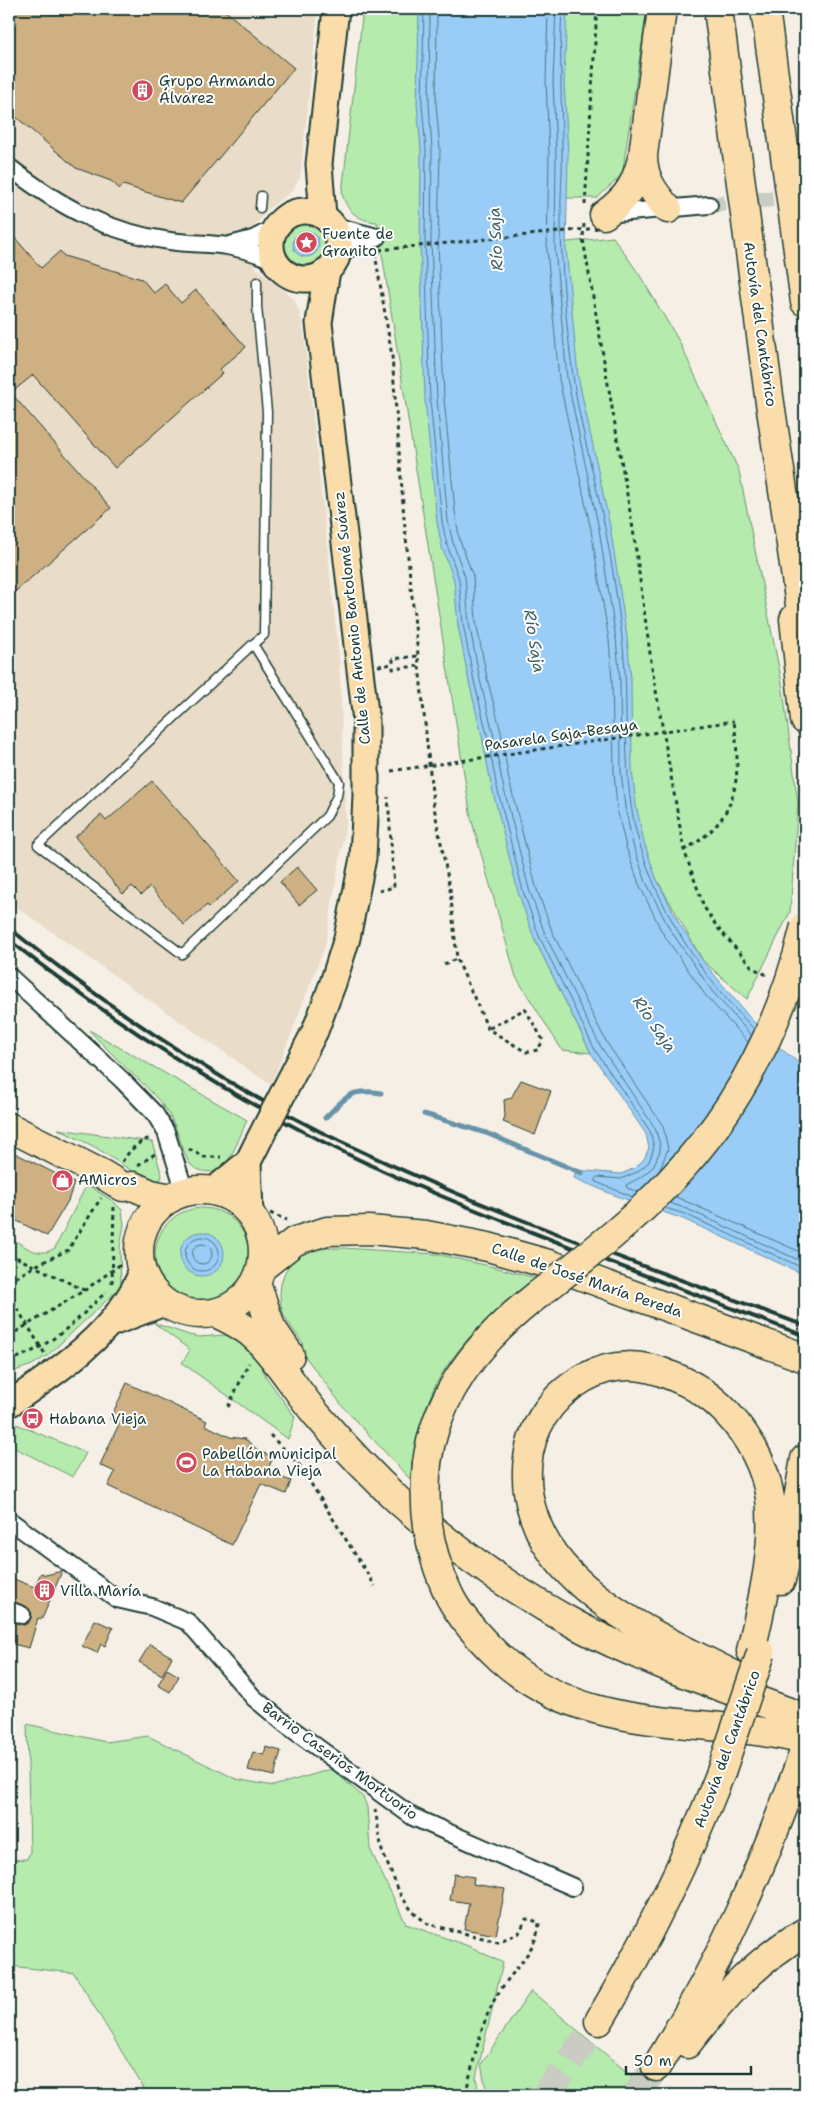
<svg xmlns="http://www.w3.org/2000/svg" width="814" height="2104" viewBox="0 0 814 2104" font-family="'Shantell Sans',sans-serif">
	<rect width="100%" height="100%" fill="#f5efe6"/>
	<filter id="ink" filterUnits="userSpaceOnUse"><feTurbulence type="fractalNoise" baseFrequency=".02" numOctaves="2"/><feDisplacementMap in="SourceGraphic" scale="10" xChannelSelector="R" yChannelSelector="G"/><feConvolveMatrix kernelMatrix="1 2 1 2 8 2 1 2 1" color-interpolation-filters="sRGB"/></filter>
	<g filter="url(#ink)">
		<path fill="#e9dcc8" d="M9 9H318L300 178 291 192 269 208 256 224 255 267 295 300 303 326 339 655 346 822 325 946 271 1085 9 902Z"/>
		<path fill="#b5ebad" stroke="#6a9470" d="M363 9H431L458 625 506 842 534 938 591 1053 562 1050 516 977 471 818 377 222C359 221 346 211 342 193Z
			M551 9H647L622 175 597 198H548Z
			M308 222C322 226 328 235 328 249L319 262 305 266C276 259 278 225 308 222Z
			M613 237 639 274 679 341 739 471 782 683 798 803 790 912 747 999 703 961 656 878 614 764 550 244Z
			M89 1030 247 1120C241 1133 230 1167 216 1171 208 1173 197 1171 191 1165 183 1156 178 1129 170 1116 158 1096 138 1079 121 1063 110 1052 99 1041 89 1030Z
			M58 1129 152 1142 162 1176 161 1179 155 1182 144 1179 95 1147Z
			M89 1186 113 1201 122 1210 124 1225 120 1247 121 1287 47 1356 32 1365 9 1373V1237C25 1246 38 1259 55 1248L85 1188Z
			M155 1255a47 47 0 1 1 94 0a47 47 0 1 1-94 0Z
			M344 1248 436 1254 494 1267 536 1278C498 1305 453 1348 433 1390 421 1418 415 1449 410 1479L344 1408 298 1347 303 1344C297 1334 289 1325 284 1315 274 1291 283 1259 309 1251 320 1248 332 1248 344 1248Z
			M154 1323 189 1335 199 1337 225 1335 243 1342 258 1358 266 1377 295 1417 288 1439 182 1363 190 1350Z
			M16 1424 86 1453 73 1477 9 1445V1429Z
			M27 1724 106 1742 148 1736 236 1779 273 1786 332 1769 363 1797 367 1807 370 1849 406 1924 471 1947 503 1963 476 2077 479 2095H148L74 1973 9 1966V1860L27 1859 30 1852Z
			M531 1991 654 2095H487L481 2064Z"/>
		<path fill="#99cdf7" stroke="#6893a9" d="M419 9H567L564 81 568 154 566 248 578 376 610 526 627 637 631 679 632 770 636 805 644 842 656 878 679 923 703 961 750 1018 779 1047 805 1068V1275L683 1219 614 1195 574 1178 576 1170 621 1174 635 1168 644 1159 649 1148 646 1134 591 1053 534 938 518 892 491 784 482 736 469 682 458 625 454 580 442 547 437 522 425 400 420 241 421 150 417 104Z
			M293 244a13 13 0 1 1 26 0a13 13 0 1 1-26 0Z
			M180 1254a22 22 0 1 1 44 0a22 22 0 1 1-44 0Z"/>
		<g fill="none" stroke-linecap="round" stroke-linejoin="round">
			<path stroke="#507782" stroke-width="1" d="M424 9 422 104 426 150 425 241 430 400 442 521 447 545 459 579 463 624 474 681 487 734 496 783 523 891 539 936 595 1050 650 1131 654 1147 649 1162 637 1172 621 1179 597 1177 595 1179 596 1182 633 1197
				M430 9 429 103 432 150 431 241 437 399 448 521 453 543 465 577 469 623 480 680 493 733 502 781 529 889 545 934 585 1017 601 1047 655 1128 660 1145V1151L653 1167 641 1177 626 1185 627 1188 638 1192
				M437 9 436 103 440 150 438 241 444 399 456 520 460 541 473 576 476 622 487 678 501 732 509 780 536 887 552 931 592 1014 607 1043 663 1126 668 1149 660 1169
				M548 9 546 81 549 154 547 250 559 379 591 530 609 640 612 680 614 771 617 809 626 847 639 884 662 932 706 996 748 1042
				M556 9 553 81 556 154 555 249 567 378 599 529 616 639 620 680 621 771 625 807 633 845 646 882 669 928 712 991 751 1035
				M562 9C559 57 562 104 562 153 563 174 560 195 561 217 561 269 566 324 573 376 580 427 595 477 605 528 612 564 618 602 622 638 631 707 619 779 640 845 661 915 703 978 754 1029
				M676 1197 805 1254
				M670 1203 687 1209 805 1263
				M665 1208 685 1214 805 1269
				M185 1254a17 17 0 1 1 34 0a17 17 0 1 1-34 0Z
				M192 1254a10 10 0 1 1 20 0a10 10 0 1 1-20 0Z"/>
			<path stroke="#6893a9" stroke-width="5" d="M424 1114 486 1133 582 1173
				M325 1118C346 1097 350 1088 381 1093"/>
		</g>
		<path fill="#ceb082" stroke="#1f3d34" d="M9 9H223L294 68 181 203 123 185 120 189 111 181 76 168 9 111Z
			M9 231 41 268 60 251 64 256 142 279 154 293 165 284 181 303 196 290 246 347 220 369 223 373 115 468 33 375 11 393 111 508 9 597Z
			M152 781 239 881 209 907 207 905 184 925 150 887 141 895 132 886 123 894 75 837 101 815 106 821Z
			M297 867 317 890 299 905 280 882Z
			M521 1080 551 1091 535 1135 503 1122 505 1116 504 1100 511 1098Z
			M9 1150 74 1183 68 1201 47 1236 9 1217Z
			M127 1383 207 1421 205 1425 230 1437 245 1439 259 1451 273 1457 267 1472 291 1481 286 1494 261 1484 232 1545 108 1486 115 1472 100 1465 119 1424 110 1419Z
			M62 1571 42 1619 38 1618 29 1648 9 1643V1621L24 1625 29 1622 32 1614 26 1606 9 1600V1577L34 1587 41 1573 46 1575Z
			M95 1620 113 1628 105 1646 101 1644 97 1653 82 1646Z
			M150 1644 172 1657 162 1675 139 1662Z
			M167 1669 179 1676 170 1692 158 1685Z
			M266 1747 281 1751 274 1776 248 1770 253 1752 264 1755Z
			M454 1874 474 1877 473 1884 505 1889 496 1935 464 1929 469 1903 450 1900Z"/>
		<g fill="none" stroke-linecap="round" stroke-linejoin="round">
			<path stroke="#cacbc2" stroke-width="16" stroke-dasharray="16 8" stroke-linecap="butt" d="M709 205 805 196"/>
			<path stroke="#cacbc2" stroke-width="28" stroke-dasharray="28 14" stroke-linecap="butt" d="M545 2095 599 2021
				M636 2095 656 2067"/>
			<defs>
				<path id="lane" d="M260 208 261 196
					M253 644 339 782 337 796 327 816 182 954 38 845 253 644 264 635 267 412 257 307V282"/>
				<path id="street" d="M9 167C59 206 106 232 170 241 189 244 209 243 227 246 244 249 260 254 275 261
					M606 214 709 205
					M334 226 377 237
					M230 245 253 239 276 227
					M338 253 377 237
					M9 976 122 1080 155 1114 166 1132 185 1192
					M9 1520 117 1599 152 1607 188 1622 254 1698 288 1726 413 1817 573 1887
					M9 1610 22 1615"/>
				<path id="primary" d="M271 245a34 34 0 1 1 68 0a34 34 0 1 1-68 0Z
					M323 216 319 164 336 9
					M315 1031 333 983 347 938 363 858 366 796V721L319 323 327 270
					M248 1162 250 1213
					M213 1191 248 1162 256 1146
					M112 1323 164 1303
					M9 1404C60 1370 118 1331 142 1272"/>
				<path id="highway" d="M718 9 769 396 805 639
					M765 9 805 302
					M643 155C643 178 653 192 668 209
					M604 215C629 197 636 184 643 155L662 9
					M794 619 805 720
					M9 1127 102 1174 123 1187 133 1186 151 1194 171 1198
					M139 1252a62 62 0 1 1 124 0a62 62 0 1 1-124 0Z
					M261 1268 295 1241 327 1231 369 1230 426 1235 488 1247 552 1265 805 1358
					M256 1282 271 1327 290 1355
					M216 1313C230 1320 244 1326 255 1337 278 1359 295 1389 316 1414 342 1444 370 1474 399 1501 454 1550 513 1591 578 1626 650 1664 729 1689 805 1718
					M427 1463C436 1394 481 1339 535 1297
					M781 1580 791 1539 805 1459
					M450 1597C462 1620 481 1640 500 1658 589 1738 699 1714 805 1740
					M734 1675C675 1645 607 1616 562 1565 512 1508 512 1418 584 1378 612 1362 643 1363 672 1376 693 1384 712 1397 727 1413 749 1437 765 1466 770 1498 776 1549 762 1601 751 1651
					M599 2021C647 1941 687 1858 721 1772
					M687 2044C722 1999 755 1961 805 1932
					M656 2067C721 1963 764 1864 805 1749"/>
			</defs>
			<use href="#lane" stroke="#1f3d34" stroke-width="11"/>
			<use href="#street" stroke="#1f3d34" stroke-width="20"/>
			<use href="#primary" stroke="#1f3d34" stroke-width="29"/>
			<use href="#highway" stroke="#1f3d34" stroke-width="31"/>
			<path stroke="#1f3d34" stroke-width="3" stroke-dasharray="4 4" stroke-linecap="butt" d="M585 205 597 9
				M584 224 583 239 633 529 652 668 684 850 704 907 717 927 753 968 769 976
				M375 253 392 356 404 518 433 802 450 889 457 959 488 1029 526 1052 538 1050 543 1040 525 1009 488 1029
				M417 656 393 659V669L418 666
				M378 666 393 664
				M684 850C740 819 741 779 734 721
				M379 891 394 887 388 797
				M444 964 457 959
				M189 1149 204 1157H221
				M122 1162C129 1151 138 1142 150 1138
				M138 1165 158 1152
				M270 1213 287 1220
				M9 1254 84 1290
				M9 1282 35 1266 68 1250 101 1198
				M112 1283 114 1206
				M9 1295 45 1354
				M9 1336 85 1290 121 1264
				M9 1361C52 1346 74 1323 106 1292
				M228 1407 249 1363
				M270 1435 300 1466 375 1586
				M375 1809 382 1851 401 1896 413 1912 428 1924 498 1942 519 1933 526 1919 539 1922C538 1951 510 1972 496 1997 479 2027 474 2062 465 2095"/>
			<use href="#lane" stroke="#fff" stroke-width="8"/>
			<use href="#street" stroke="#fff" stroke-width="16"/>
			<use href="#primary" stroke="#faddab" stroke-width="25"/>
			<use href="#highway" stroke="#faddab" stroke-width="28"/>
			<path stroke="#1f3d34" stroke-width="4" d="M9 928C106 1006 210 1076 321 1132 477 1209 643 1265 805 1326
				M9 940C124 1031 249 1109 383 1171 447 1200 513 1225 578 1250 654 1279 730 1307 805 1336"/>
			<defs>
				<path id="primary-bridge" d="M256 1146 315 1031"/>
				<path id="highway-bridge" d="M535 1297C581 1261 630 1224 670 1181 739 1109 782 1023 805 926
					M427 1463C422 1510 429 1554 450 1597
					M721 1772 761 1653"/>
			</defs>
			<use href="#primary-bridge" stroke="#1f3d34" stroke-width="29" stroke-linecap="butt"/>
			<use href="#highway-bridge" stroke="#1f3d34" stroke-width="31" stroke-linecap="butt"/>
			<path stroke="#1f3d34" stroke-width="3" stroke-dasharray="4 4" stroke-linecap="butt" d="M379 250 598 228
				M391 771 734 721"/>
			<use href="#primary-bridge" stroke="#faddab" stroke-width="25"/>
			<use href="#highway-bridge" stroke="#faddab" stroke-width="28"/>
		</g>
	</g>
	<defs>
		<symbol id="building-disc" viewBox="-11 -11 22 22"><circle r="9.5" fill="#d1495b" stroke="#fff"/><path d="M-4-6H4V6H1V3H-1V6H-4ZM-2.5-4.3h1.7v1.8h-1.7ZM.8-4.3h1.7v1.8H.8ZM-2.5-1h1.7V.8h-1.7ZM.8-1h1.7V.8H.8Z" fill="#fff"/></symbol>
		<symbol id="sight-disc" viewBox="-11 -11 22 22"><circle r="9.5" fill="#d1495b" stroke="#fff"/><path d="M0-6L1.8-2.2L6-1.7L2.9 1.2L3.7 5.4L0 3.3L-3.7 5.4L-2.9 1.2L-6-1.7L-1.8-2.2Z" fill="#fff"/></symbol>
		<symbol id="shop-disc" viewBox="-11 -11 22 22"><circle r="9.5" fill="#d1495b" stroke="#fff"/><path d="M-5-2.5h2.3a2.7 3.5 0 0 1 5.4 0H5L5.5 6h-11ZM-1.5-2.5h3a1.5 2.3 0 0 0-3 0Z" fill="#fff"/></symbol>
		<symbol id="bus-disc" viewBox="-11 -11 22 22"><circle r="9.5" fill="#d1495b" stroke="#fff"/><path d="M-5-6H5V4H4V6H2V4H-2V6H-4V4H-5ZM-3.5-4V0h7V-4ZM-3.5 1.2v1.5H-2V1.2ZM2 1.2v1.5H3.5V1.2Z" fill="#fff"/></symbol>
		<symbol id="stadium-disc" viewBox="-11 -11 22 22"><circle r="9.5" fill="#d1495b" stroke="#fff"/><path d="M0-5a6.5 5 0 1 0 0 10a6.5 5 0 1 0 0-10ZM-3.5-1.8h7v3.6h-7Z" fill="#fff"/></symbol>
	</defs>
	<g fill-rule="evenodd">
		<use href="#building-disc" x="130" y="78" width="25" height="25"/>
		<use href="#sight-disc" x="294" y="230" width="25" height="25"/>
		<use href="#shop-disc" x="50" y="1168" width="25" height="25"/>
		<use href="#bus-disc" x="20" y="1406" width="25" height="25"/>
		<use href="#stadium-disc" x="174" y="1450" width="25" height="25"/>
		<use href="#building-disc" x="32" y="1578" width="25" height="25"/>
	</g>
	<g text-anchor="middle" stroke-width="4" stroke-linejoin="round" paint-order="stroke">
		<g font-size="15" fill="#1f3d34" stroke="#fff" text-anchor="start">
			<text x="159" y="86">Grupo Armando<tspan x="159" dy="17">Álvarez</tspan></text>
			<text x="322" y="239">Fuente de<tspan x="322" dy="17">Granito</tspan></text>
			<text x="78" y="1185">AMicros</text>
			<text x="49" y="1424">Habana Vieja</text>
			<text x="202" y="1459">Pabellón municipal<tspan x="202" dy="17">La Habana Vieja</tspan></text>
			<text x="60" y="1596">Villa María</text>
		</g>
		<g font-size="15" fill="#1f3d34" stroke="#fff">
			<text transform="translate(760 324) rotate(82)" y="5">Autovía del Cantábrico</text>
			<text transform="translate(352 618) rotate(-96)" y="5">Calle de Antonio Bartolomé Suárez</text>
			<text transform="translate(561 735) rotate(-8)" y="5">Pasarela Saja-Besaya</text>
			<text transform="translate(587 1280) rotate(19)" y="5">Calle de José María Pereda</text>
			<text transform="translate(727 1749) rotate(-70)" y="5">Autovía del Cantábrico</text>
			<text transform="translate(340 1761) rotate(36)" y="5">Barrio Caserios Mortuorio</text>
		</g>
		<g font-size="16" font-style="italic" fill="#3e6165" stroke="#fff">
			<text transform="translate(495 239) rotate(-93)" y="6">Río Saja</text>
			<text transform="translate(535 641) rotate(81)" y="6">Río Saja</text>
			<text transform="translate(655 1024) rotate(56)" y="6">Río Saja</text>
		</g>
	</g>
	<rect width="814" height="2104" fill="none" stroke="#fff" stroke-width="30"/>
	<rect x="15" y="15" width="784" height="2074" fill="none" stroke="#1f3d34" stroke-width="2" filter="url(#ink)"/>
	<path d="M626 2066v8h125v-8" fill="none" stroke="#1f3d34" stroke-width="2.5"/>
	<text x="634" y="2066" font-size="15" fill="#1f3d34" stroke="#ffffff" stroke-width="4" paint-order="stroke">50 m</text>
</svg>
